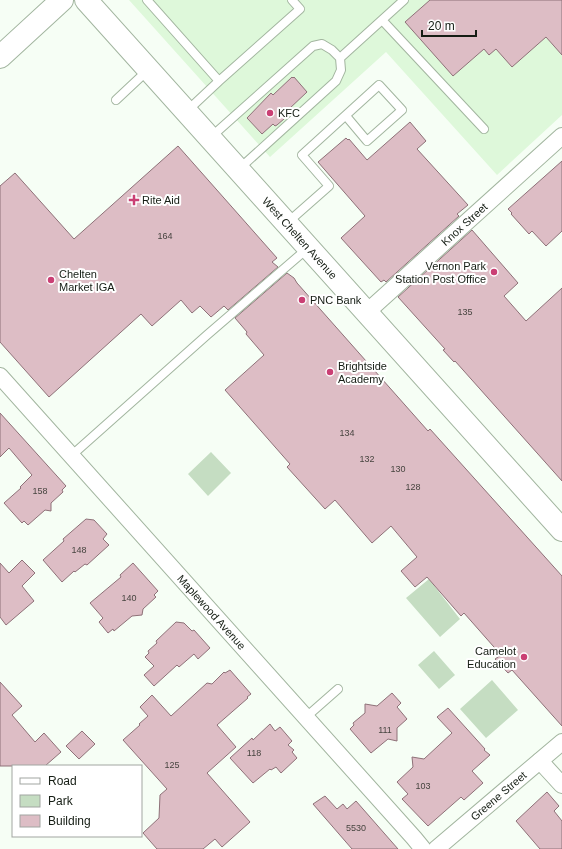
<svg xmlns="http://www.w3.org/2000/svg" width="562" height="849" viewBox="0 0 562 849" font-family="Helvetica,sans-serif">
	<rect width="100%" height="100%" fill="#f6fef5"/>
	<path fill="#def8da" d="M129 0H562V115L497 175 386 52 270 157Z"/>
	<path fill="#c5ddc2" d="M211 452 231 473 208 496 188 474Z
		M429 579 460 619 440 637 406 598Z
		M434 651 455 675 439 689 418 665Z
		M492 680 518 710 486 738 460 709Z"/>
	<path fill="#ddbdc5" stroke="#8e7178" d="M430 0H562V55L546 37 512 67 496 49 489 55 484 49 453 76 405 22Z
		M292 77 293 78 294 77 307 92 289 109 292 112 277 125 275 126 273 124 262 134 247 118 271 93 273 95Z
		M410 122 426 141 417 149 468 205 457 214 459 216 386 282 384 280 381 282 341 238 365 216 318 162 346 138 348 140 349 139 367 160Z
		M178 146 277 258 272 262 278 267 228 310 224 306 211 317 200 306 192 313 181 300 152 326 141 314 49 397 0 342V186L15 173 74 239Z
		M562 161V231L546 246 532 231 529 234 511 214 512 213 508 209Z
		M472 230 518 283 504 296 526 321 562 288V481L455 361 454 362 443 350 445 349 398 297Z
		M287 273 294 278 297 283 428 431 430 429 562 576V726L512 670 508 673 495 659 501 655 464 613 461 616 427 577 415 587 401 571 417 557 391 526 372 543 335 500 325 509 287 467 290 464 225 390 264 355 246 334 247 332 235 318Z
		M0 413 66 486 62 490 63 492 51 503V511L45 510 28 525 24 521 22 523 4 503 21 488 20 487 32 475 9 448 0 457Z
		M86 519 94 520 107 534 103 539 109 545 87 565 85 564 75 572 74 571 62 582 43 560 64 541 63 539Z
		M22 560 35 573 22 586 34 601 6 625 0 617V563L9 573Z
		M133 563 158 591 154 595 156 597 143 609 142 615 132 616 114 631 113 629 108 633 99 622 103 618 90 603 121 577 120 575Z
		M176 622 184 623 192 631 194 630 210 648 198 659 194 654 179 667 177 665 154 686 144 675 154 666 145 657 149 653 148 651 157 643 156 641Z
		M230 670 251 694 247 697 248 698 217 725 236 747 207 773 250 822 222 847 215 839 203 849H157L143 833 159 818 160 795 167 789 123 740 140 725 139 724 148 716 140 707 152 695 171 716 207 683 212 684 224 672 225 673Z
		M0 682 22 706 12 715 35 742 44 733 61 752 45 766H0Z
		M392 693 401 703 397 707 407 719 397 728V741L388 739 371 753 350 729 354 725 353 723 365 713V704L377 706Z
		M448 708 485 749 484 750 490 755 472 771 483 783 464 800 461 797 428 826 402 799 408 794 397 782 413 767 412 757 424 759 452 733 437 717Z
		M270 724 275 731 280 727 292 741 288 745 294 750 292 752 297 758 281 773 276 767 271 770 270 769 253 783 230 758 252 738 253 740Z
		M82 731 95 744 79 759 66 746Z
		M547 792 559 806 554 811 562 821V849H540L516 821Z
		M325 796 337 809 343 804 347 809 356 801 398 849H352L313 804Z"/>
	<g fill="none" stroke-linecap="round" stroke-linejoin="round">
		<defs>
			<path id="lane" d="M147 0 219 81
				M382 20 484 129
				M340 58 404 0
				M116 100 148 70
				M187 111 219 81 300 9 292 0
				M211 137 313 46 322 44 332 50 340 58 341 70 336 81 239 169
				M287 223 329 186 302 155 379 85 402 110 367 141 346 116
				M71 456 207 335 308 248
				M305 718 338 689"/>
			<g id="street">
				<path id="s1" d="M367 312 562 136"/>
				<path id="s2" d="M0 376 414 838 423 849"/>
				<path d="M540 761 562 785"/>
				<path id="s3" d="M436 849 562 742"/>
			</g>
			<g id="secondary">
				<path id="s4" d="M86 0 562 530"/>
				<path d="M0 57 62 0"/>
			</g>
		</defs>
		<use href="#lane" stroke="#a2b59f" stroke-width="10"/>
		<use href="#street" stroke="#a2b59f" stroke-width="18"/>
		<use href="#secondary" stroke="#a2b59f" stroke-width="24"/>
		<use href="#lane" stroke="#fff" stroke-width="8"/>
		<use href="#street" stroke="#fff" stroke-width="16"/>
		<use href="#secondary" stroke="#fff" stroke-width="22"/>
	</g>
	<g fill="#ca3f74" stroke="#fff" stroke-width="1.5">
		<circle cx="270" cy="113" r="4"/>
		<path d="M132 194h4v4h4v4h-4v4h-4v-4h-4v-4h4z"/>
		<circle cx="494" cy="272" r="4"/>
		<circle cx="51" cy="280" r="4"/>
		<circle cx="302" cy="300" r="4"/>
		<circle cx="330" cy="372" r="4"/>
		<circle cx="524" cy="657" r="4"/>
	</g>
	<g text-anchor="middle" stroke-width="4" stroke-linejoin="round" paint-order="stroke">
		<g font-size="9" fill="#474540">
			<text x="165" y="239">164</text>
			<text x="465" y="315">135</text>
			<text x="347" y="436">134</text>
			<text x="367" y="462">132</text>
			<text x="398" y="472">130</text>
			<text x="413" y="490">128</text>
			<text x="40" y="494">158</text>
			<text x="79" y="553">148</text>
			<text x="129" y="601">140</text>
			<text x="385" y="733">111</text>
			<text x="254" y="756">118</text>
			<text x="172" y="768">125</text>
			<text x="423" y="789">103</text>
			<text x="356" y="831">5530</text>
		</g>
		<g font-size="11" fill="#151d14" stroke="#fff" text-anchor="start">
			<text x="278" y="117">KFC</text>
			<text x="142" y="204">Rite Aid</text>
			<text x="486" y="270" text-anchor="end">Vernon Park<tspan x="486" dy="13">Station Post Office</tspan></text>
			<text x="59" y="278">Chelten<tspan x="59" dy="13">Market IGA</tspan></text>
			<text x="310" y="304">PNC Bank</text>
			<text x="338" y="370">Brightside<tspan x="338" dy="13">Academy</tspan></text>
			<text x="516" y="655" text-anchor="end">Camelot<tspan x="516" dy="13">Education</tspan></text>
		</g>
		<g font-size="11" fill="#151d14" stroke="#fff">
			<text dy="4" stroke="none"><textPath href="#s1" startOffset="131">Knox Street</textPath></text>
			<text dy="4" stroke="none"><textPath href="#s4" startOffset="320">West Chelten Avenue</textPath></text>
			<text dy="4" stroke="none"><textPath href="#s2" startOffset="317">Maplewood Avenue</textPath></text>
			<text dy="4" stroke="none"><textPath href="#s3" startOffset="82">Greene Street</textPath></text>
		</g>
	</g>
	<rect x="12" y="765" width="130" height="72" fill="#ffffff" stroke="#a1a5a1"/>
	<rect x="20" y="778" width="20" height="6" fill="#ffffff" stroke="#a1a5a1"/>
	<text x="48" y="785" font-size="12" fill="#151d14">Road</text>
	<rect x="20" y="795" width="20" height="12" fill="#c5ddc2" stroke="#a1a5a1"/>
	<text x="48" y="805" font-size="12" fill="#151d14">Park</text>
	<rect x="20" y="815" width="20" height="12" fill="#ddbdc5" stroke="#a1a5a1"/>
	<text x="48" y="825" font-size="12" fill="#151d14">Building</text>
	<path d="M422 30v6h54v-6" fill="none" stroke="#151d14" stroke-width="2"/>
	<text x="428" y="30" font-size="12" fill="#151d14" stroke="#ffffff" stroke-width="3" paint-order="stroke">20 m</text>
</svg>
